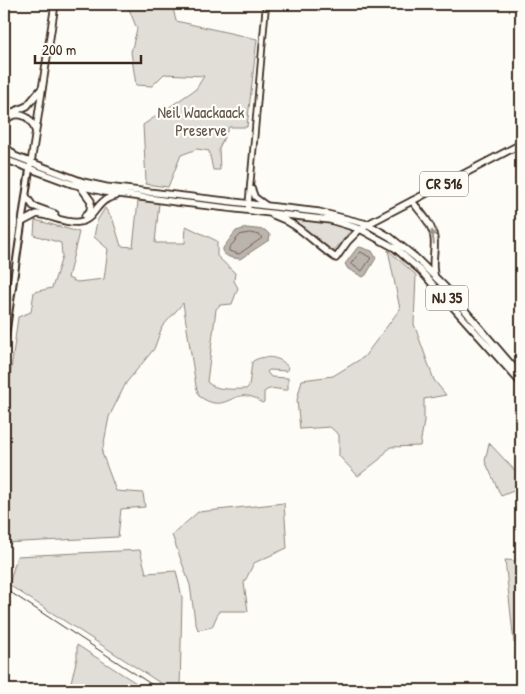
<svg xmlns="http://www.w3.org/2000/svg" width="525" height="694" viewBox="0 0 525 694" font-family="'Patrick Hand',sans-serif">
	<rect width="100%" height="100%" fill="#fdfcf7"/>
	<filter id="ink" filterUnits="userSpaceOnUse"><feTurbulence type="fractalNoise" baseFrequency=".02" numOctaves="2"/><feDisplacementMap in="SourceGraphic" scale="10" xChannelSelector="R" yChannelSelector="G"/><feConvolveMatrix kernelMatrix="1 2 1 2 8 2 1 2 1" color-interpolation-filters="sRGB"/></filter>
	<g filter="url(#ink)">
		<path fill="#e1ded7" stroke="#8e847a" d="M127 4H172L176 21 257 39 247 127H229L219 148 220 170H213L209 151 197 149 181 155 168 187 145 184 146 181 143 125 196 89 204 76 164 74 152 86 136 85 131 52 137 29Z
			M138 201 159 203 155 243H185L186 226 217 241V256L235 273 234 281 238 288 232 304 220 305 216 309 207 382C216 391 234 389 246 389L249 386 252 362C261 354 283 356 288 368L287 371 269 370 267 372 271 377 288 378V390C280 391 272 385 264 392V402L262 403C258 401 257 398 252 397 231 390 225 415 199 396L196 386 183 303 162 327 154 349 126 383 109 417 102 453 116 491 143 493 145 507 121 509 118 537 4 543V423L18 317 31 312 34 292 52 288 62 257 61 243 34 235 35 220 79 232 68 278 77 282 104 279 108 249 94 237 97 221 105 208 113 220 121 246 133 247Z
			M292 218 330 223 349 228 351 230 333 252C317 243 307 228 291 220Z
			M388 250 416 275 414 324 434 380 446 395 424 399V421L420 446 390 447 380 459 358 476 339 456V435L330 427 300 429 297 400 302 380 333 376 364 357 400 309Z
			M489 443 521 477V488L501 496 485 461Z
			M284 503 287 548 254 563 244 583 248 611H219L212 627 198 630 195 621 190 585 172 535 198 512Z
			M140 550 146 573 176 571 182 597 180 690H171L9 585 17 556Z
			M505 560 521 561V642L514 643Z
			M77 645 147 690H69L77 658Z"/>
		<path fill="#bbb4ad" stroke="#887d74" d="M247 228 265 230 270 235 269 240 240 259 229 257 223 253V248L236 231Z
			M360 247 372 251 376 258 366 275 363 277 348 269 345 264 357 248Z"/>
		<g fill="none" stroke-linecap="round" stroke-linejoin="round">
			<path stroke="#6e6157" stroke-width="1" d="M250 233 260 235 262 238 239 254 229 251V248L240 235Z
				M361 252 371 258 362 271 351 264Z"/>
			<defs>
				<path id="tertiary" d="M252 189 255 197 266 205
					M248 210 266 4"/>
				<path id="secondary" d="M4 298 11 291
					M4 346 30 166"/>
				<path id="primary" d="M31 163 55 4
					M364 226 521 144"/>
				<path id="trunk" d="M4 116 27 106 42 88
					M4 121C17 110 30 114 35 130
					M4 145 13 154
					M4 152 83 182 106 187 319 212 367 224 390 237 416 258 445 287 521 376
					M4 159 72 184 105 192 176 202 330 220 360 229 395 248 420 270 521 383
					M80 186 91 201 90 211 85 216
					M26 196 33 206 55 214
					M412 201C420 212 432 223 434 238 436 251 430 264 435 277
					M273 215C300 224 313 243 336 258L348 241 360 229
					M22 222 37 214C51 215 65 224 79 222 96 220 95 199 116 196"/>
			</defs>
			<use href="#tertiary" stroke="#3b2a1e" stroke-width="8"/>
			<use href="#secondary" stroke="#3b2a1e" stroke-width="9"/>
			<use href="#primary" stroke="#3b2a1e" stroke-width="9"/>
			<use href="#trunk" stroke="#3b2a1e" stroke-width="9"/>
			<use href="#tertiary" stroke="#fdfcf7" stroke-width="4.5"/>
			<use href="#secondary" stroke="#fdfcf7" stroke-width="5"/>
			<use href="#primary" stroke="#fdfcf7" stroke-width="5.5"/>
			<use href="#trunk" stroke="#fdfcf7" stroke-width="5.5"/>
			<path stroke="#3b2a1e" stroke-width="1" d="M4 588 160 690"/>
		</g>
		<defs><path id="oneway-solid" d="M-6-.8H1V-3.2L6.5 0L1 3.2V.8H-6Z" transform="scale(1.25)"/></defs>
		<use fill="#9c938a" href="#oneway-solid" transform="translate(433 237) rotate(-98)"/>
	</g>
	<g text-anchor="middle" stroke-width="4.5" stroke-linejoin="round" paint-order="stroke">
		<g fill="#fdfcf7" stroke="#75695f" stroke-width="1">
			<rect x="420" y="171.5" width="48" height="25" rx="4"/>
			<rect x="426" y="285.5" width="42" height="25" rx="4"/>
		</g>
		<g font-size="15" font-weight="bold" fill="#3b2a1e">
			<text x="444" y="189">CR 516</text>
			<text x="447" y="303">NJ 35</text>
		</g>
		<g font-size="16" fill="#64574c" stroke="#fdfcf7">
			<text x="201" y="118">Neil Waackaack<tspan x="201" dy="18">Preserve</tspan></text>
		</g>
	</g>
	<rect width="525" height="694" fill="none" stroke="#fdfcf7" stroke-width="20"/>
	<rect x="10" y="10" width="505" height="674" fill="none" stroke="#3b2a1e" stroke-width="2" filter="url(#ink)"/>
	<path d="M35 55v8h106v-8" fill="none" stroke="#3b2a1e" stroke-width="2.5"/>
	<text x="42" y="55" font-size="15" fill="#3b2a1e" stroke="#fdfcf7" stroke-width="4" paint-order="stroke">200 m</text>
</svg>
